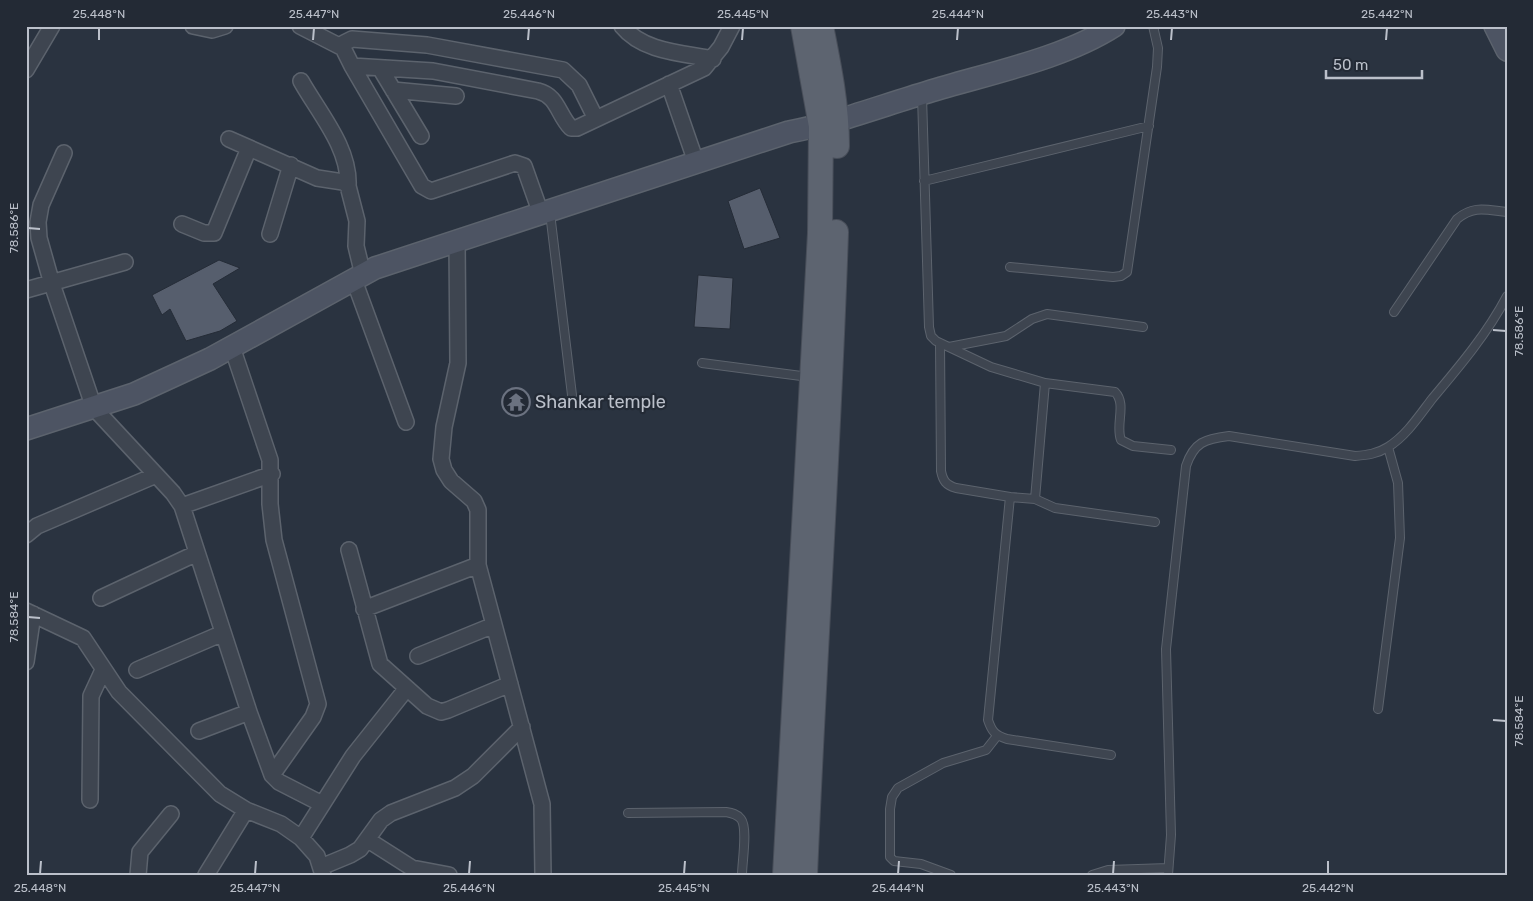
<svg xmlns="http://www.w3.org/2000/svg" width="1533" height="901" viewBox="0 0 1533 901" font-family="Rubik,sans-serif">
	<rect width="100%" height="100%" fill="#2a3340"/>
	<path fill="#565e6d" stroke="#252c37" d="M760 188 780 238 744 249 728 201Z
		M219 260 240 268 213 284 237 321 220 331 186 341 170 309 162 315 152 295Z
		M698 275 733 278 730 329 694 327Z"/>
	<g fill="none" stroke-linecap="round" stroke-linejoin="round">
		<defs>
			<path id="lane" d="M922 96 929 327 931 336 936 341 991 367 1045 383 1035 499 1010 497 988 720C992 732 995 735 1007 739L1111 755
				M924 181 1149 126
				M550 213 572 395
				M1010 267 1113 277 1121 276 1127 272 1157 67 1158 48 1153 26
				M1394 312 1457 219C1474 205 1486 210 1507 212
				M940 343 941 471C943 481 946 485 956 488L1010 497
				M949 347 1006 336 1032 319 1047 314 1143 327
				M702 363 809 377
				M1045 383 1115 392C1127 404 1115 425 1121 440L1133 446 1171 450
				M1035 499 1055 508 1155 522
				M1378 709 1400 538 1398 483 1388 447
				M628 813 726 812C732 813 737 814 741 819 748 828 742 862 742 875
				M951 875 921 864 894 861 890 857V809L892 797 898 788 943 763 986 750 997 736
				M1092 875 1108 870 1168 868
				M1168 875 1171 835 1166 649 1186 466C1194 442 1205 439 1229 436L1355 456C1367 455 1377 454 1388 447 1406 436 1419 416 1432 399 1459 367 1487 334 1507 296"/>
			<path id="street" d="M193 26 212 30 225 26
				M300 26 343 48
				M622 26C643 52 682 53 713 59
				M352 66 433 71 538 91C558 96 558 115 571 128H577L704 68 721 47 732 26
				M380 68 421 136
				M26 70 52 26
				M301 81C319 113 350 148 348 186
				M669 84 696 162
				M393 90 456 96
				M229 139 317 178 343 182 348 186 357 221 356 246 363 275
				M64 153 41 205 38 222 39 238 52 284 94 408 173 493 182 506 272 474
				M541 214 524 166 515 163 431 191 422 186 352 66 343 48 344 43 352 39 427 45 563 70 579 85 596 119
				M182 224 204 233H214L249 148
				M270 234 291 165
				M457 241 458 363 444 427 441 459 444 470 451 481 474 501 478 510V565L542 804 543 875
				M354 280 406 422
				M26 290 125 262
				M232 347 270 460V504L274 540 318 704 313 717 272 775
				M182 506 249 712 272 775 279 782 322 804
				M26 535 37 526 156 475
				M349 550 380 664 427 706 441 712 448 710 510 684
				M101 598 197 553
				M364 609 478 565
				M26 611 83 638 119 692 220 794 246 810 281 824 301 838 317 856 323 875
				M418 656 494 625
				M26 662 33 614
				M137 670 223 633
				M199 731 249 712
				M90 800 91 696 103 670
				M301 838 353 756 407 688
				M368 840 412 868 449 875
				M321 867 350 855 360 849 381 820 391 813 455 788 473 776 522 727
				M138 875 140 852 171 814
				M206 875 246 810"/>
			<path id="secondary" d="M1495 26 1507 50
				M26 429 134 394 210 359 375 268 789 132C837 123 881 106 928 92 986 74 1063 59 1114 26"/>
			<path id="primary" d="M821 26C829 66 837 105 837 146
				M785 875 820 233 821 126 803 26
				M805 875C814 660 829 446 836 232"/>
		</defs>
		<use href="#lane" stroke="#5c636d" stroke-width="10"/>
		<use href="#street" stroke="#5c636d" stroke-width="18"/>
		<use href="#secondary" stroke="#5c636d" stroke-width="24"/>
		<use href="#primary" stroke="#484e59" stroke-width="26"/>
		<use href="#lane" stroke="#3e4550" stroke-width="8"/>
		<use href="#street" stroke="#3e4550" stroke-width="15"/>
		<use href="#secondary" stroke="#4d5463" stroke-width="21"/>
		<use href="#primary" stroke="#5d6470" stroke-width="24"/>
	</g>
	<path fill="none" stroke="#bbc0ca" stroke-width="2" d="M99 40V28M313 40 314 28M528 40 529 28M742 40 743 28M957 40 958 28M1171 40 1172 28M1386 40 1387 28M28 228 40 229M1493 330 1506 331M28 617 40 618M1493 720 1506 721M40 874 41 861M255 874 256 861M469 874 470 861M684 874 685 861M898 874 899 861M1113 874 1114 861M1328 874V861"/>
	<defs>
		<symbol id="temple-ring" viewBox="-11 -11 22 22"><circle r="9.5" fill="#232a35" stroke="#6b7280" stroke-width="1.5"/><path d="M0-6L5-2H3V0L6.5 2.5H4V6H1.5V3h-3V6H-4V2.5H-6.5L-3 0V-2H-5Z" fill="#6b7280"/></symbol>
	</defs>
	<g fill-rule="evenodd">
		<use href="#temple-ring" x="500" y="386" width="32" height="32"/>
	</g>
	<g text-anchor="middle" stroke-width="4.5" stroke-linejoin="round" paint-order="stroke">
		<g font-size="18" fill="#bbc0ca" stroke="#232a35" text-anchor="start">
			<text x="535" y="408">Shankar temple</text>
		</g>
	</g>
	<rect width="1533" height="901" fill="none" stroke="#232a35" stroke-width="55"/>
	<path d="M1326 70v8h96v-8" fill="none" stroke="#bbc0ca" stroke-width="2.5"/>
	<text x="1333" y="70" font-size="15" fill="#bbc0ca" stroke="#232a35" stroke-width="4" paint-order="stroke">50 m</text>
	<rect x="28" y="28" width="1478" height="846" fill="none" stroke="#bbc0ca" stroke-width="2"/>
	<g font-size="12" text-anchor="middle" fill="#bbc0ca">
		<text x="99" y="18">25.448°N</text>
		<text x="314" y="18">25.447°N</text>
		<text x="529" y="18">25.446°N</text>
		<text x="743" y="18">25.445°N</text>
		<text x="958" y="18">25.444°N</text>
		<text x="1172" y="18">25.443°N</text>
		<text x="1387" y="18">25.442°N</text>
		<text transform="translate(14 228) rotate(-90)" y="4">78.586°E</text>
		<text transform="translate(1519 331) rotate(-90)" y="4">78.586°E</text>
		<text transform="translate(14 617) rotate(-90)" y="4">78.584°E</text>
		<text transform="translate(1519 721) rotate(-90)" y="4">78.584°E</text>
		<text x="40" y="892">25.448°N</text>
		<text x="255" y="892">25.447°N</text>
		<text x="469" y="892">25.446°N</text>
		<text x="684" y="892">25.445°N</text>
		<text x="898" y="892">25.444°N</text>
		<text x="1113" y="892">25.443°N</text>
		<text x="1328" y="892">25.442°N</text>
	</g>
</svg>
